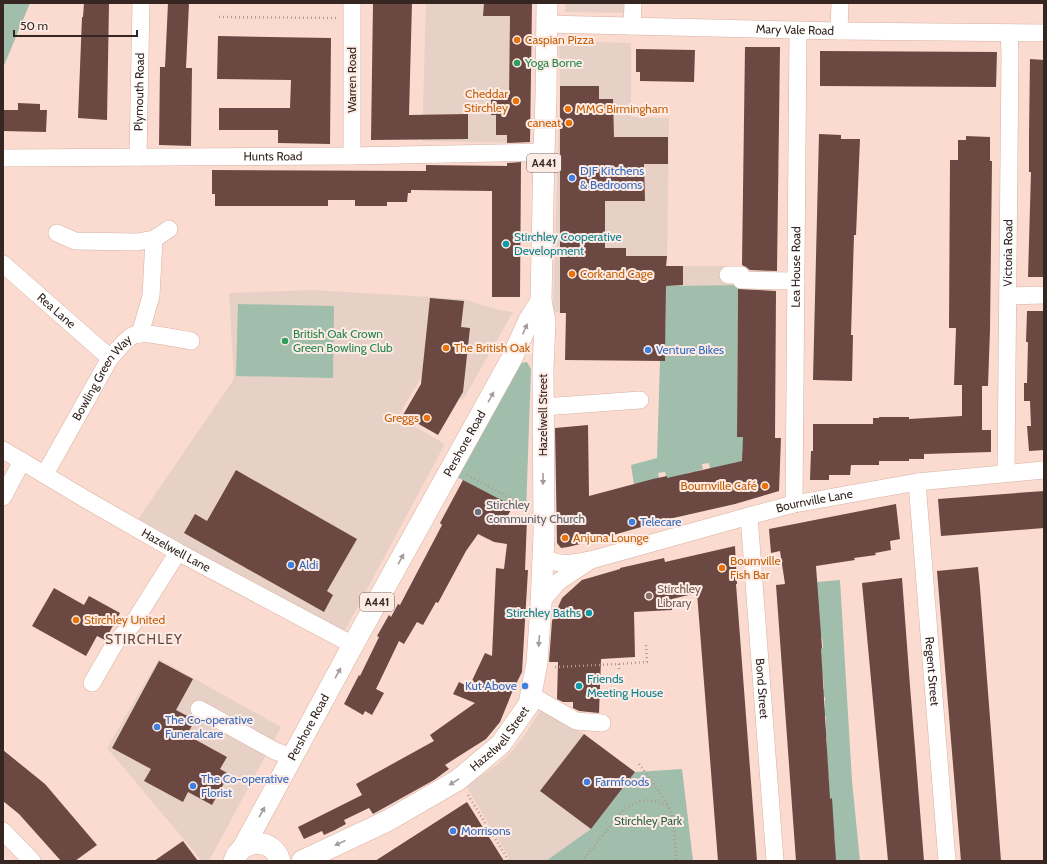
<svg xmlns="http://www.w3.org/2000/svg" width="1047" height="864" viewBox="0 0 1047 864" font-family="Cabin,sans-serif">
	<rect width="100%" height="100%" fill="#fbdbcf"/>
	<path fill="#e7d1c6" d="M426 3H532L530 143 422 141Z
		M565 3H638L627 13 565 12Z
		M559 41 631 43V117L669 118 667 266H776L777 276 738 285 666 286V313H560L553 311 560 86Z
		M314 290 463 299 499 310 513 312 463 400 422 376 398 417 445 444 343 634 136 522 234 379 229 293Z
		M159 659 281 727 209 861H202L107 748Z
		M542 708 584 734 635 772 591 829 553 858 546 861H511L466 786 497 765 512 751 524 736Z"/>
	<path fill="#a0beab" d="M3 3H30L3 68Z
		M738 285 737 436 753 437 743 447 742 451 757 453 743 475 739 462 732 463 733 469 713 483 709 463 702 464 703 469 697 471 701 487 696 488 692 472 685 474 671 495 665 472 658 473 659 478 634 485 631 465 657 458 660 361H665L666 286Z
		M238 304 334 306 333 378 236 376Z
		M527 362 531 369 526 513 457 477 516 364Z
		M840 580 852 781 860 861H836L819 850 835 849V837H818L832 799 815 800 829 788V777L811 751 827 750V737L810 738V730L826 728V716L808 717V709L825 708V697L808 698 807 690 824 689 823 678H806L804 650 823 648 822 637 803 638 817 582Z
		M682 769 693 861H546L591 829 635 772Z"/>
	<path fill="#6b4842" d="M84 3H109L107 120 78 118 82 17H83Z
		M168 3H189L186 68H192L191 146 159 145 160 67H165Z
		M373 3H412L409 115 468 114V139L371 140Z
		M484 3H532L530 142 507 143V135H496V115H491V97H509L510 16H483Z
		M218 36 331 38 330 144 278 143V130H219V108H290L291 80 217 79Z
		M745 47H780L777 271 750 270 746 267 742 265Z
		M636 49 695 50 694 82 640 81V72H636Z
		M820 51 997 52 996 87 820 86Z
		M1030 59 1044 60V277H1028L1031 172H1029V136Z
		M560 86H599V99H613L614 137H668V164H644L645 201H605V248H626V256H667L666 266H683V285L666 286 665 361 565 360 566 313H560Z
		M18 103 40 104V110H47L46 132 3 131V110H18Z
		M819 134 841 135V139H860L856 235H854L851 335H853L852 381 813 380Z
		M966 136 990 137V161H992L990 330 988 386H982V430H991V452L924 454V459H909V461H879V465H851L850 475H829V480H810L811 451H813V424H873V418H879V417H909V419L962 416V385H954L956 328H949L950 160H958V140H966Z
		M521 162 520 297H492V191L411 190V193H408L407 202H387V206H355V200H328V206H215V194H212V170L426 171V165L507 166V163Z
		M738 289 776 291 775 438H781L779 491 735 504 669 519 596 540 568 547 561 548 557 543 555 428 588 425 589 496 653 479 667 476V478L742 461 743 437H737Z
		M430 298 464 301 461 327 470 328 463 392 438 435 403 415 421 384Z
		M1027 311H1044V450L1029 451 1027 426H1031L1030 401H1024V383H1027L1028 342H1026Z
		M236 470 357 539 327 591 333 595 324 612 184 533 195 514 207 521Z
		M463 480 513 506 507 517 527 519 525 570H528L522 672 513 690 500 722 486 739 445 765 449 769 434 780 373 814 369 808 344 820 346 824 335 830 324 835 322 831 304 839 298 827 362 795 356 784 434 741 430 735 475 703 453 694 459 682 469 687 485 653 492 656 496 568 504 569 507 544 494 542 478 534 466 551 438 603 436 602 423 625 417 622 404 644 399 641 376 689 384 693 372 715 365 711 363 715 344 704 359 675 360 676 379 637 377 636 389 615 391 617 398 604 400 605 442 525 440 523Z
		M1044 491V528L941 536 938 499Z
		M896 504 900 539 890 541 891 550 875 553 876 555 854 558 855 560 816 566 822 648 821 649 828 766 830 799 832 798 836 861H796L776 585 785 584 780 551 771 553 769 529Z
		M735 546 737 584H736L757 861H718L697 593 672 599V610L634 612 635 657 601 659 599 713 579 711 573 708V702H563L557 699 558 662H549L552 621 562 598 582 580 620 569V568L664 558 665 562Z
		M978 567 980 588 1001 861H961L937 571Z
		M902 578 910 686 924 861H888L862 583Z
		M54 588 84 605 89 596 120 613 105 640 97 636 86 656 32 626Z
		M159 661 193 679 176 710 195 720 187 735 227 757 220 769 229 774 212 805 188 792 183 802 144 781 151 769 112 748Z
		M584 734 635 772 591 829 540 791Z
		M3 750 45 784 97 845 75 861H61L19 814 3 801Z
		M467 802 504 861H375Z
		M183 841 198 861H154Z"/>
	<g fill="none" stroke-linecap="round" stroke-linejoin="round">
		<defs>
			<g id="minor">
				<path id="s1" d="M546 24 839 31 1044 33"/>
				<path d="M632 26 633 3"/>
				<path d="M839 31 840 3"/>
				<path d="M352 156V3"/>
				<path id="s2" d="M138 157 141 3"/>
				<path id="s3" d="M3 158 352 156 544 152"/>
				<path d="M57 233 75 241 137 242 154 239 169 229"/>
				<path id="s4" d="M3 264 110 358"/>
				<path d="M728 275H741V280L796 281"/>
				<path d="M1008 296 1044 295"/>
				<path d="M140 334 151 296 154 239"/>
				<path d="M543 407 640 400"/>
				<path id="s5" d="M3 450 92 503 178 552 353 645"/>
				<path id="s6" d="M1006 473 1010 53 1009 33"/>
				<path id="s7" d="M45 474 110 358C117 351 124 341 132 336 141 330 179 339 191 341"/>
				<path id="s8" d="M917 482 947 861"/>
				<path d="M3 497 22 461"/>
				<path id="s9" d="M794 504 798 30"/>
				<path id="s10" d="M749 516 775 861"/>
				<path d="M543 556C556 567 573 563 589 560"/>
				<path id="s11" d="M541 602 558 582 591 560 749 516 794 504 917 482 1044 470"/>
				<path d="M92 683 115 643 132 625 178 552"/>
				<path d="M531 695 576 721 602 723"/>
				<path d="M199 709 275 751 292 757"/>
				<path d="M3 831 32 861"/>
			</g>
			<g id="major">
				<path id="s12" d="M244 846 353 645 512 358 529 320 541 301 544 152 546 97 547 3"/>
				<path d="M234 861C241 838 273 837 280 861"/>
				<path id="s13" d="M302 861 387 821 458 780 501 744 529 704 537 663 541 605 544 534 543 369 545 321 541 301"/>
			</g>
		</defs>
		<use href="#minor" stroke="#d7b1a2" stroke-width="18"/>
		<use href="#major" stroke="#d7b1a2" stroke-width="22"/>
		<path stroke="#b2988e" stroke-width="2.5" stroke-dasharray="1 3" stroke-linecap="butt" d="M219 17 337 18
			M467 475 520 503H525
			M619 664 647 662 646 645
			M555 667 619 664V671
			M639 764 649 777 668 805
			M468 795 509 861
			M582 861 624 809 637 802 648 800 659 802 668 806 672 813 677 861"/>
		<use href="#minor" stroke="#fff" stroke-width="17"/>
		<use href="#major" stroke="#fff" stroke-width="21"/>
	</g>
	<defs><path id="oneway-solid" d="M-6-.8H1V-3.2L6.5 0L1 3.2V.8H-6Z"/></defs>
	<g fill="#a49d9b">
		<use href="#oneway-solid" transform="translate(525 329) rotate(-66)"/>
		<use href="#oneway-solid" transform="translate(491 397) rotate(-61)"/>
		<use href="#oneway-solid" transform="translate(543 479) rotate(90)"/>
		<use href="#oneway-solid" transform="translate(401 559) rotate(-61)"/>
		<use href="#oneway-solid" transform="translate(539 641) rotate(94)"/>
		<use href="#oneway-solid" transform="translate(338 673) rotate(-61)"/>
		<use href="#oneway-solid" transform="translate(454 782) rotate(148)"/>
		<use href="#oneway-solid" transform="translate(262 812) rotate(-61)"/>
		<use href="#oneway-solid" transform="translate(340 843) rotate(155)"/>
	</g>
	<g fill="#e8710a" stroke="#fdece6" stroke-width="1.5">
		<circle cx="517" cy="40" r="4"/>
		<circle cx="516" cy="101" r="4"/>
		<circle cx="568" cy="109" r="4"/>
		<circle cx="569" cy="123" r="4"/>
		<circle cx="572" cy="274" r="4"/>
		<circle cx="446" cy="348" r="4"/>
		<circle cx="427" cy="418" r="4"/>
		<circle cx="765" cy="486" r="4"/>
		<circle cx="565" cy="538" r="4"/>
		<circle cx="722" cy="568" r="4"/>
		<circle cx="76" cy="620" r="4"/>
	</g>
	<g fill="#2e9e5b" stroke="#fdece6" stroke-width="1.5">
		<circle cx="517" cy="63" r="4"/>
		<circle cx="285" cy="341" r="4"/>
	</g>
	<g fill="#3f7fe0" stroke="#fdece6" stroke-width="1.5">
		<circle cx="572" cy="178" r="4"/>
		<circle cx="648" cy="350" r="4"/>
		<circle cx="632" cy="522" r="4"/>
		<circle cx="291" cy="565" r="4"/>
		<circle cx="525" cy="686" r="4"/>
		<circle cx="157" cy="727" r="4"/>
		<circle cx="587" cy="782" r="4"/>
		<circle cx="193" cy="786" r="4"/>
		<circle cx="453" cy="831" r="4"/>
	</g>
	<g fill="#0f9aa8" stroke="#fdece6" stroke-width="1.5">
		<circle cx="506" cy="244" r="4"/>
		<circle cx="589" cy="613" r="4"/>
		<circle cx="579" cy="686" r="4"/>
	</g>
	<circle fill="#6b7280" stroke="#fdece6" stroke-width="1.5" cx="478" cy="512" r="4"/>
	<circle fill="#8d6e63" stroke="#fdece6" stroke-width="1.5" cx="649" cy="596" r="4"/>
	<g text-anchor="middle" stroke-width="4" stroke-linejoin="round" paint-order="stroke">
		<g fill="#fdece6" stroke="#71615c" stroke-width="1">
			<rect x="527" y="154" width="34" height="18" rx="3"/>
			<rect x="360" y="593" width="34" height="18" rx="3"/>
		</g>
		<g font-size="11" font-weight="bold" fill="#352621">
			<text x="544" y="167">A441</text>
			<text x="377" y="606">A441</text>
		</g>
		<g font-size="12" fill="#352621" stroke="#fdece6">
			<text dy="4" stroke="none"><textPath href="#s1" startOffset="249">Mary Vale Road</textPath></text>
			<text transform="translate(352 80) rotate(-90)" y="4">Warren Road</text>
			<text dy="4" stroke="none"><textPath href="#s2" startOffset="65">Plymouth Road</textPath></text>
			<text dy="4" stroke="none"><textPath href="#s3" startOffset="270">Hunts Road</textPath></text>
			<text dy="4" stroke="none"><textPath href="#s6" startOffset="220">Victoria Road</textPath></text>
			<text dy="4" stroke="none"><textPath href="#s9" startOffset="237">Lea House Road</textPath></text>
			<text dy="4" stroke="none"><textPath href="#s4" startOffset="71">Rea Lane</textPath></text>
			<text dy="4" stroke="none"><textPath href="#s7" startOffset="112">Bowling Green Way</textPath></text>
			<text transform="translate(543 415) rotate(-90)" y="4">Hazelwell Street</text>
			<text dy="4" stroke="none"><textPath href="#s12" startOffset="459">Pershore Road</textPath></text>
			<text dy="4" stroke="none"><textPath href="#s11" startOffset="297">Bournville Lane</textPath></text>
			<text dy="4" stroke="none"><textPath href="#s5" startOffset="200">Hazelwell Lane</textPath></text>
			<text dy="4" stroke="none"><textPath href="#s8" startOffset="190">Regent Street</textPath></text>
			<text dy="4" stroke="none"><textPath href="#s10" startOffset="173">Bond Street</textPath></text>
			<text dy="4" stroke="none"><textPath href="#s12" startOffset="135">Pershore Road</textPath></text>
			<text dy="4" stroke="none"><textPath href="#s13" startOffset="235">Hazelwell Street</textPath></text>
		</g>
		<g font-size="12" fill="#c56008" stroke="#fdece6" text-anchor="start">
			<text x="525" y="44">Caspian Pizza</text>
			<text x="508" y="98" text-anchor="end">Cheddar<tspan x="508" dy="14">Stirchley</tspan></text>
			<text x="576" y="113">MMG Birmingham</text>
			<text x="561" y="127" text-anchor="end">caneat</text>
			<text x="580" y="278">Cork and Cage</text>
			<text x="454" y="352">The British Oak</text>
			<text x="419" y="422" text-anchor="end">Greggs</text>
			<text x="757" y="490" text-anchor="end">Bournville Café</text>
			<text x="573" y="542">Anjuna Lounge</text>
			<text x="730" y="565">Bournville<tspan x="730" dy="14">Fish Bar</tspan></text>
			<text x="84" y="624">Stirchley United</text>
		</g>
		<g font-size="12" fill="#27864d" stroke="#fdece6" text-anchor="start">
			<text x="525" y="67">Yoga Borne</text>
			<text x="293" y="338">British Oak Crown<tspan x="293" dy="14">Green Bowling Club</tspan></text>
		</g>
		<g font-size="12" fill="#366cbe" stroke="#fdece6" text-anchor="start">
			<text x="580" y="175">DJF Kitchens<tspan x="580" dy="14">&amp; Bedrooms</tspan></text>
			<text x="656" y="354">Venture Bikes</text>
			<text x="640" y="526">Telecare</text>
			<text x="299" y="569">Aldi</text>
			<text x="517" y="690" text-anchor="end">Kut Above</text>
			<text x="165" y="724">The Co-operative<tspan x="165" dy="14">Funeralcare</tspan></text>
			<text x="201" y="783">The Co-operative<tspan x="201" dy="14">Florist</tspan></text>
			<text x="595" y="786">Farmfoods</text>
			<text x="461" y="835">Morrisons</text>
		</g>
		<g font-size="12" fill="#0d838f" stroke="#fdece6" text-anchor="start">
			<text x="514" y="241">Stirchley Cooperative<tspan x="514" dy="14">Development</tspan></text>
			<text x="581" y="617" text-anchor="end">Stirchley Baths</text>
			<text x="587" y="683">Friends<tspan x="587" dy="14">Meeting House</tspan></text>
		</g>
		<g font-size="12" fill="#5b616d" stroke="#fdece6" text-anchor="start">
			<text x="486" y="509">Stirchley<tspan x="486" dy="14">Community Church</tspan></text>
		</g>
		<g font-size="12" fill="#785e54" stroke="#fdece6" text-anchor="start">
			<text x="657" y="593">Stirchley<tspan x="657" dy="14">Library</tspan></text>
		</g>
		<g font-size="12" fill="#2e6446" stroke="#fdece6">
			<text x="648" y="825">Stirchley Park</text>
		</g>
		<g font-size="14" letter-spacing="1" fill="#6c4b3f" stroke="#fdece6">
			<text x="144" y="644">STIRCHLEY</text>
		</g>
	</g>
	<rect width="1047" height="864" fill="none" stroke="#352621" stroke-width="8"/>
	<path d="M14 30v6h123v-6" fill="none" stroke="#352621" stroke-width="2"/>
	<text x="20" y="30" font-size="12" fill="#352621" stroke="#fdece6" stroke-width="3" paint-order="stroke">50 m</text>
</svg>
